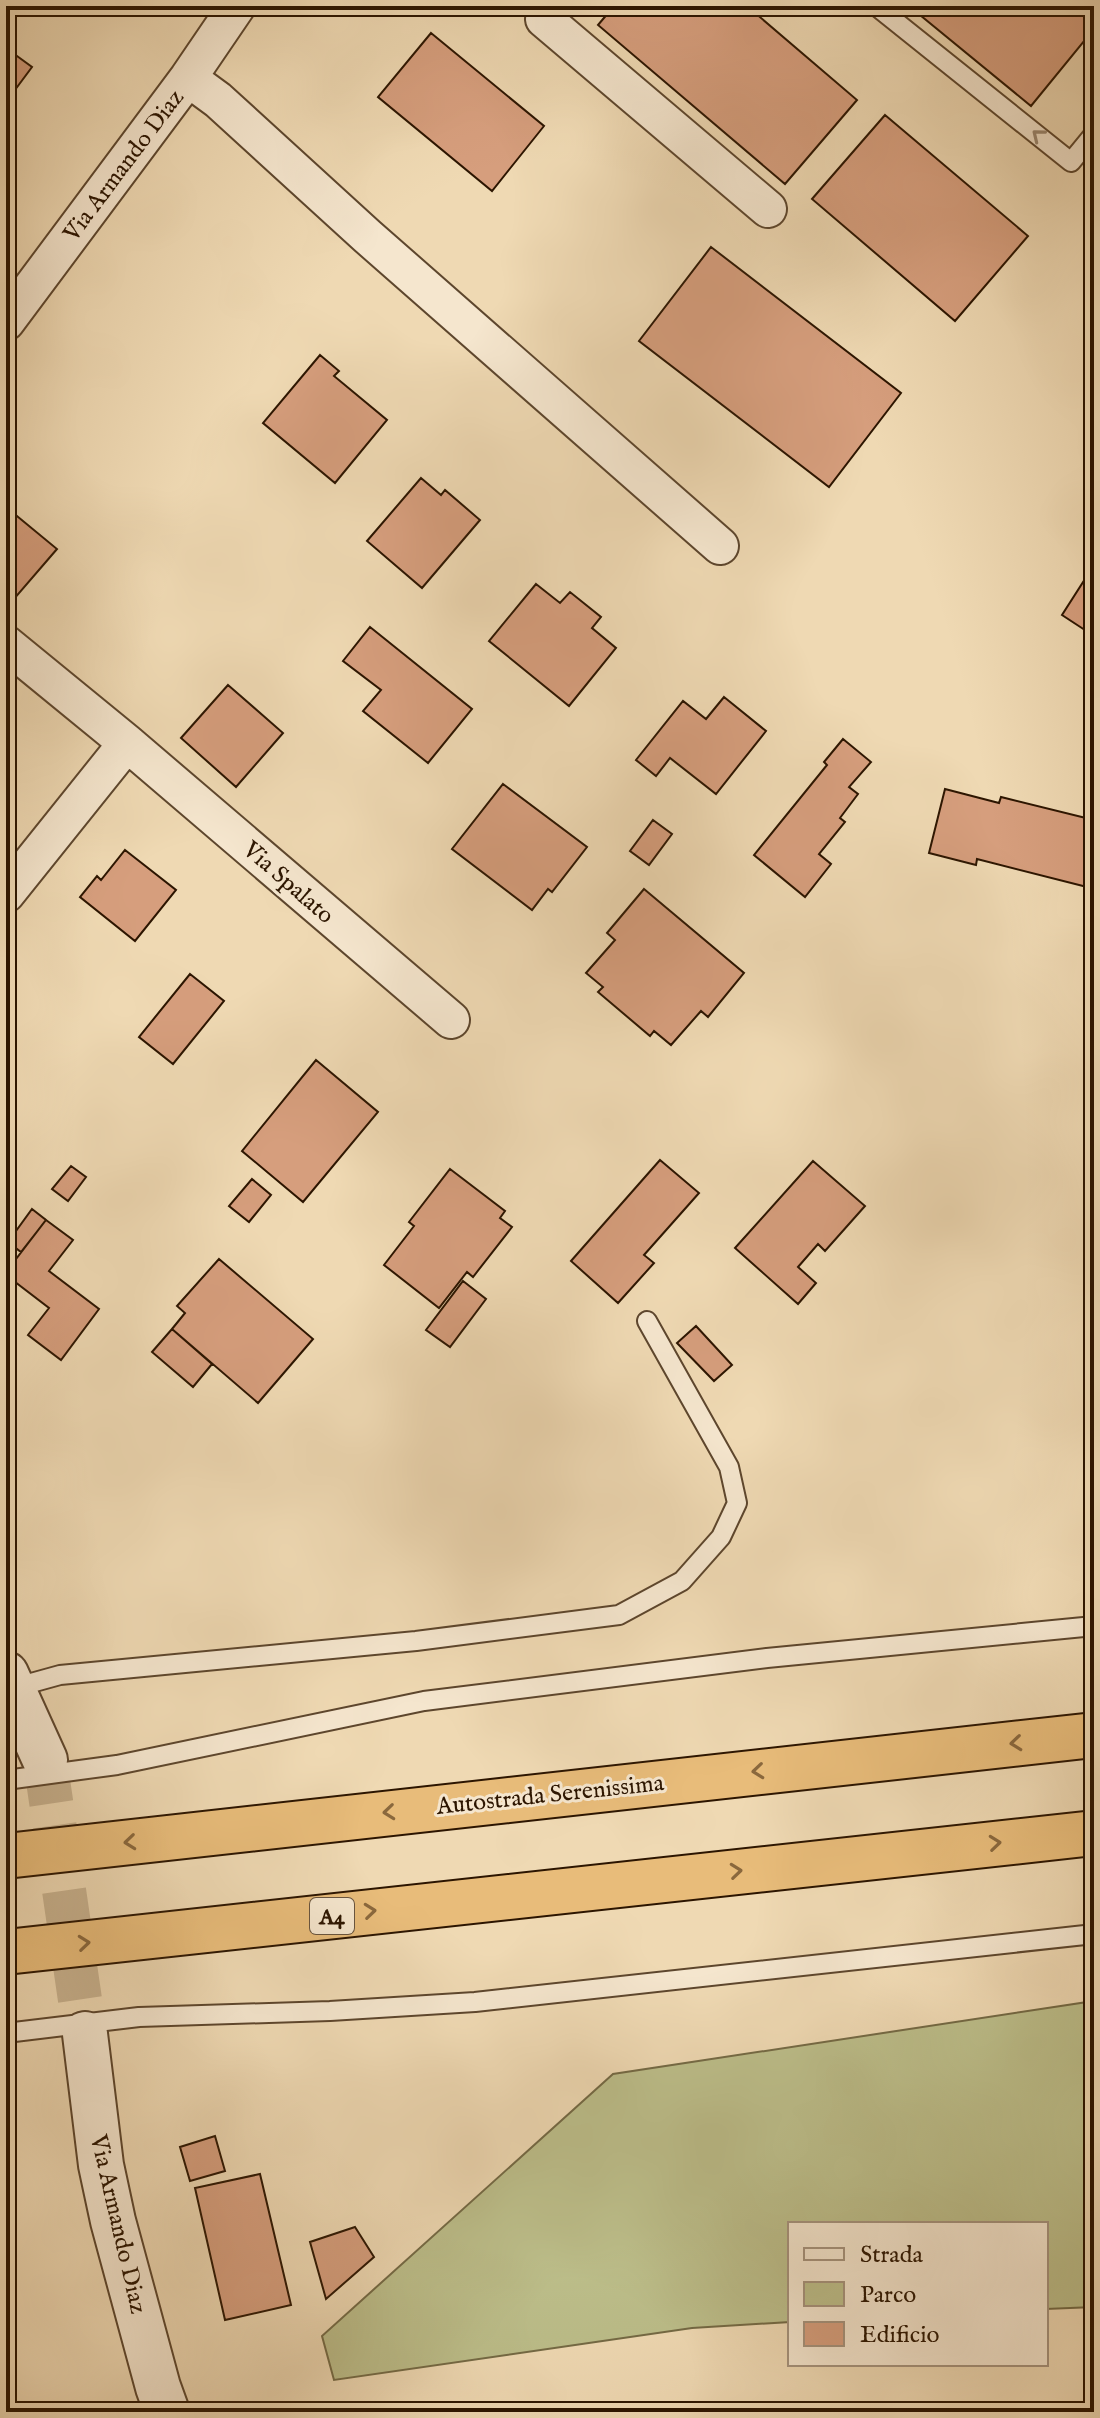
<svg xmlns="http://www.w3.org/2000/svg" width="1100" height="2418" viewBox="0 0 1100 2418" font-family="'IM FELL English',serif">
	<rect width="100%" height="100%" fill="#efd9b3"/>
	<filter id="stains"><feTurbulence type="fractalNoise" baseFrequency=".0025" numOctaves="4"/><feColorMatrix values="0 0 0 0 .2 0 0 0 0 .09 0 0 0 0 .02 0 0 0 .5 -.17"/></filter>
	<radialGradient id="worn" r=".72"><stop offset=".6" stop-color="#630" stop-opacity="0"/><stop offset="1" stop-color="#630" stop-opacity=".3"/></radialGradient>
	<path fill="#bcbe8a" stroke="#746a45" stroke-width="2" d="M1094 2001V2307L1046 2309V2224H790V2322L692 2328 334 2380 322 2336 613 2074Z"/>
	<path fill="#d69e7d" stroke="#2c1500" stroke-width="2" d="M614 6H747L857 100 785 184 598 25Z
		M909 6H1071L1094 25V29L1031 106Z
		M1071 6H1094V25Z
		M431 33 544 126 492 191 378 97Z
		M6 48 32 67 6 102Z
		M885 115 1028 236 955 321 812 199Z
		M711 247 901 393 829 487 639 341Z
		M320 355 339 371 334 376 387 420 335 483 263 423Z
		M421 478 441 495 445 490 480 520 422 588 367 541Z
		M6 507 57 549 14 599 6 593Z
		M1094 565V636L1062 615Z
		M536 584 560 603 570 592 601 617 592 628 616 648 569 706 489 641Z
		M370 627 472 709 428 763 363 711 381 690 343 661Z
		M228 685 283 733 236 787 181 738Z
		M724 697 766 731 716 794 670 758 656 776 636 760 683 701 706 719Z
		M843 739 871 762 849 787 858 794 840 818 845 822 819 854 831 864 805 897 754 855 827 765 824 762Z
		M503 784 587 847 552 892 548 889 532 910 452 849Z
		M945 789 999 803 1001 797 1094 820 1086 852 1094 854 1087 887 977 859 976 865 929 853Z
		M653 820 672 834 649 865 630 851Z
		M125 850 176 890 135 941 80 897 97 876 101 880Z
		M644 889 744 973 708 1017 701 1011 671 1045 654 1031 650 1036 598 992 603 987 586 973 615 940 607 933Z
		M190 974 224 1001 173 1064 139 1037Z
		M316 1060 378 1112 303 1202 242 1151Z
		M660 1160 699 1193 644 1255 654 1263 618 1303 571 1261Z
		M813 1161 865 1206 825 1251 818 1244 798 1267 816 1283 798 1304 735 1248Z
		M71 1166 86 1177 68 1201 52 1189Z
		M450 1169 505 1211 500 1218 512 1227 473 1277 467 1272 439 1308 384 1265 414 1226 409 1222Z
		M252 1179 271 1195 249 1222 229 1206Z
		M32 1209 46 1220 21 1252 8 1242Z
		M46 1220 73 1240 49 1271 99 1309 61 1360 28 1335 49 1308 6 1275V1272Z
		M219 1259 313 1339 258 1403 172 1329 185 1313 177 1306Z
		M463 1281 486 1299 450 1347 426 1330Z
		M696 1326 732 1365 714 1381 677 1343Z
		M172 1329 212 1364 193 1387 152 1352Z
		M215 2136 225 2171 190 2181 180 2147Z
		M260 2174 291 2305 225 2320 195 2188Z
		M355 2227 374 2257 326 2299 310 2242Z"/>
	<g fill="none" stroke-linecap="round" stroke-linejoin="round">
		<path stroke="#c8b28f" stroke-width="44" stroke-dasharray="44 22" stroke-linecap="butt" d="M45 1760 85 2034"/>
		<defs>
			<path id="service" d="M876 6 1071 162 1094 134
				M13 1688 60 1675 416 1641 619 1615 682 1581 721 1537 737 1503 729 1467 647 1321
				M6 1780 117 1765 424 1701 767 1658 1094 1626
				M6 2033 139 2017 330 2011 475 2002 1094 1934"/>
			<path id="minor" d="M555 6 544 19 768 209
				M188 78 218 100 367 236 720 546
				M6 322 188 78 237 6
				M6 644 127 743 451 1020
				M6 894 127 743"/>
			<path id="tertiary" d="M6 1674 45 1760
				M85 2034 101 2165 113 2221 158 2387 167 2412"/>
			<path id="motorway" d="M6 1856 1094 1735
				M6 1952 1094 1833"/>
		</defs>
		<use href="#service" stroke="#5d462d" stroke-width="22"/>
		<use href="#minor" stroke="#5d462d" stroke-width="40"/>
		<use href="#tertiary" stroke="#5d462d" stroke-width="48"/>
		<use href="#motorway" stroke="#2c1500" stroke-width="48"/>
		<use href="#service" stroke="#f5e6ce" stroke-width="18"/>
		<use href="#minor" stroke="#f5e6ce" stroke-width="36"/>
		<use href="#tertiary" stroke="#f5e6ce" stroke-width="44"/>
		<use href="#motorway" stroke="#e8bc7a" stroke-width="44"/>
	</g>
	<defs><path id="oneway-chevron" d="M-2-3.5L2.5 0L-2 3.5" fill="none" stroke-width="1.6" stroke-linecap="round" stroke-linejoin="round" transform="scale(2)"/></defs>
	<use stroke="#9b8871" href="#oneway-chevron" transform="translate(1038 135) rotate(-141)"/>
	<g stroke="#8a683d">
		<use href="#oneway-chevron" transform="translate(1016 1743) rotate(174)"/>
		<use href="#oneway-chevron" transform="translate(758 1771) rotate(174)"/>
		<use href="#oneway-chevron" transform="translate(389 1812) rotate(174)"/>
		<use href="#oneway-chevron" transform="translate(130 1842) rotate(174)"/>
		<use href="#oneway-chevron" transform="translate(995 1843) rotate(-6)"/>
		<use href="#oneway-chevron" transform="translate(736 1871) rotate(-6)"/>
		<use href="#oneway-chevron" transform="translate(370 1911) rotate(-6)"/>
		<use href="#oneway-chevron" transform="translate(84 1943) rotate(-6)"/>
	</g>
	<g text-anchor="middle" stroke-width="6" stroke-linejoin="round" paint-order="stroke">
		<rect fill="#f5e6ce" stroke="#68543e" stroke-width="2" x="310" y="1898" width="44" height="36" rx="6"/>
		<g font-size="22" font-weight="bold" fill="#2c1500">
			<text x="332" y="1924">A4</text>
		</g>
		<g font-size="24" fill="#2c1500" stroke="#f5e6ce">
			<text transform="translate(123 165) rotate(-53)" y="8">Via Armando Diaz</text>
			<text transform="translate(289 882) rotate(41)" y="8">Via Spalato</text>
			<text transform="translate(550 1794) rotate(-6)" y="8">Autostrada Serenissima</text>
			<text transform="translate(119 2224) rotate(77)" y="8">Via Armando Diaz</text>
		</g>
	</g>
	<rect width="1100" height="2418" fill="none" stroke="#efd9b3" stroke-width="32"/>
	<rect x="8" y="8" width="1084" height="2402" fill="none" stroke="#2c1500" stroke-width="4"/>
	<rect x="16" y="16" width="1068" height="2386" fill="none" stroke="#2c1500" stroke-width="2"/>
	<rect x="788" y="2222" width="260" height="144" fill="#f5e6ce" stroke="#a5927c" stroke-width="2"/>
	<rect x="804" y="2248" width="40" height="12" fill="#f5e6ce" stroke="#a5927c" stroke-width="2"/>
	<text x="860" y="2262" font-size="24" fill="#2c1500">Strada</text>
	<rect x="804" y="2282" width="40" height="24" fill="#bcbe8a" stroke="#a5927c" stroke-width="2"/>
	<text x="860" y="2302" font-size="24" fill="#2c1500">Parco</text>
	<rect x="804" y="2322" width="40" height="24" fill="#d69e7d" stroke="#a5927c" stroke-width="2"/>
	<text x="860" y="2342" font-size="24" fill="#2c1500">Edificio</text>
	<rect width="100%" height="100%" filter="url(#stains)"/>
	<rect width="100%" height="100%" fill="url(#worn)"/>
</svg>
